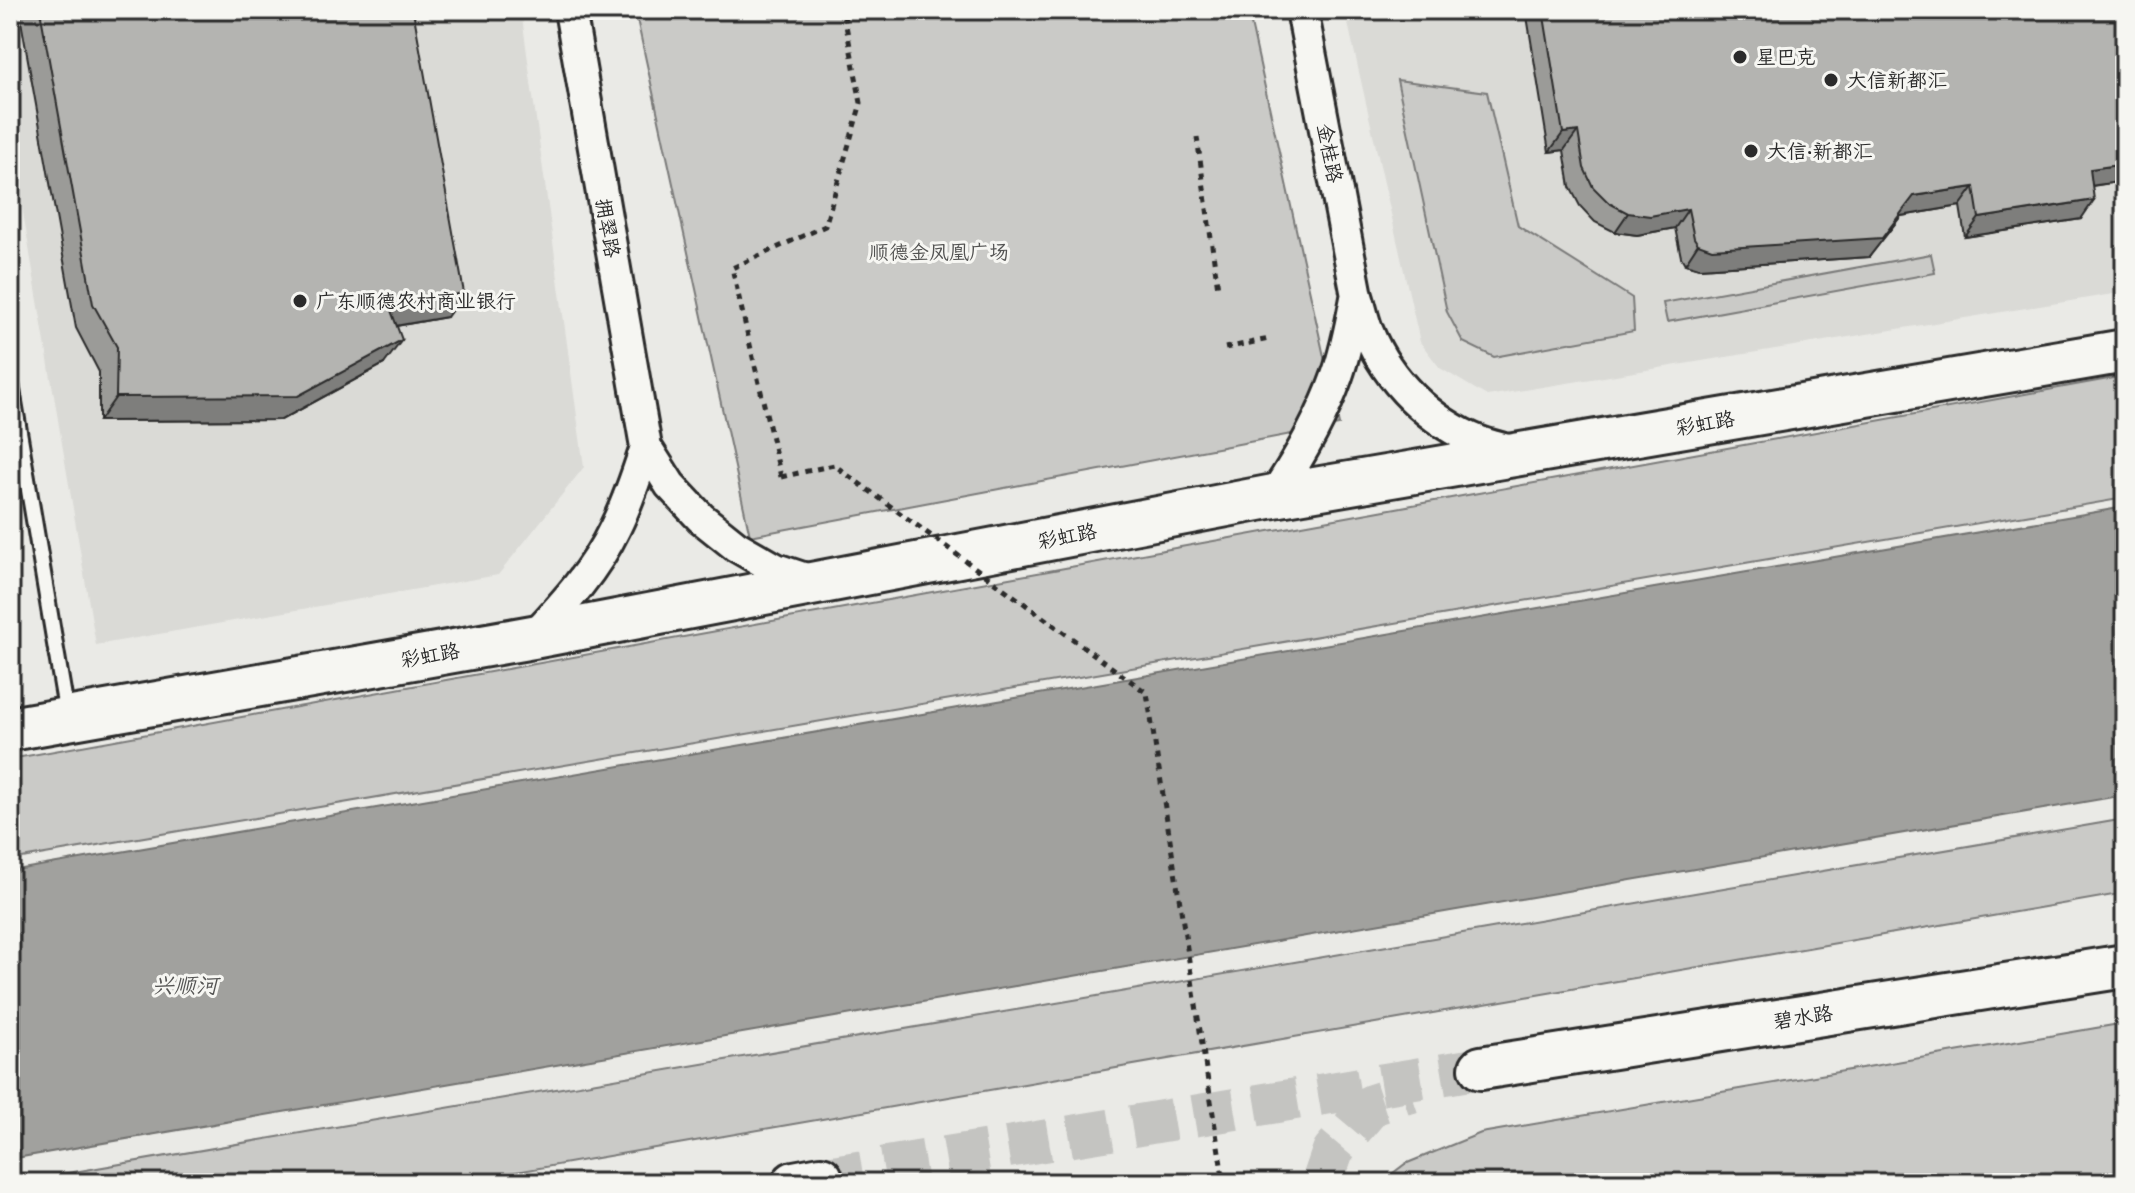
<svg xmlns="http://www.w3.org/2000/svg" width="2135" height="1193" viewBox="0 0 2135 1193" font-family="'Shantell Sans','LXGW WenKai TC',sans-serif">
	<rect width="100%" height="100%" fill="#eaeae6"/>
	<filter id="ink" filterUnits="userSpaceOnUse"><feTurbulence type="fractalNoise" baseFrequency=".0125" numOctaves="2"/><feDisplacementMap in="SourceGraphic" scale="16" xChannelSelector="R" yChannelSelector="G"/><feConvolveMatrix kernelMatrix="1 2 1 2 8 2 1 2 1" color-interpolation-filters="sRGB"/></filter>
	<g filter="url(#ink)">
		<path fill="#dadad6" d="M10 10H521L584 467 498 575 96 645 10 135Z
			M1345 10H2125V292L1487 396 1440 368 1420 342Z"/>
		<path fill="#cacac7" stroke="#7a7a79" stroke-width="2" d="M635 10H1248L1339 425 750 536Z
			M1397 80 1487 92 1518 226 1632 298 1634 331 1494 357 1463 342 1447 312Z
			M1931 254 1935 273 1667 322 1663 303Z
			M2125 376V498L10 860V759Z
			M2125 819V893L453 1183H10Z
			M2125 1023V1183H1380L1405 1164 1481 1133Z"/>
		<path fill="#a1a19e" stroke="#727270" stroke-width="2" d="M2125 507V795L10 1159V871Z"/>
		<g fill="none" stroke-linecap="round" stroke-linejoin="round">
			<path stroke="#c4c4c1" stroke-width="42" stroke-dasharray="42 21" stroke-linecap="butt" d="M821 1178 1481 1068
				M1322 1183 1333 1151 1372 1105 1411 1092"/>
			<defs>
				<path id="service" d="M10 378 67 715"/>
				<path id="minor" d="M570 10 646 447 670 485 701 518 736 546 776 569 815 582
					M1302 10 1357 296C1361 308 1363 320 1368 332 1388 381 1430 422 1480 442 1491 446 1504 449 1516 452
					M1274 496C1299 458 1322 419 1337 376 1346 351 1351 324 1356 298
					M533 637C564 604 595 570 615 528 628 502 637 475 646 447"/>
				<path id="secondary" d="M10 729 533 637 1274 496 2125 351
					M1481 1068 2125 966
					M794 1183 821 1178"/>
			</defs>
			<use href="#service" stroke="#2b2b2b" stroke-width="20"/>
			<use href="#minor" stroke="#2b2b2b" stroke-width="36"/>
			<use href="#secondary" stroke="#2b2b2b" stroke-width="48"/>
			<path stroke="#2b2b2b" stroke-width="5" stroke-dasharray="6 6" stroke-linecap="butt" d="M1197 137 1218 289
				M1225 348 1269 339
				M781 477 732 268 825 226 861 103 843 10
				M1222 1171 1224 1183"/>
			<use href="#service" stroke="#f6f6f2" stroke-width="14"/>
			<use href="#minor" stroke="#f6f6f2" stroke-width="30"/>
			<use href="#secondary" stroke="#f6f6f2" stroke-width="42"/>
			<path stroke="#2b2b2b" stroke-width="5" stroke-dasharray="6 6" stroke-linecap="butt" d="M781 477 834 465 1147 693 1222 1171"/>
		</g>
		<path fill="#9b9b98" stroke="#2b2b2b" stroke-width="2" d="M19 10H413L447 317 396 326 384 364 281 420 99 421V372L76 328Z
			M1526 10H2125V181L2092 186 2081 219 1965 237 1960 206 1901 216 1869 257 1699 268 1685 264 1681 257 1675 228 1637 235 1615 232 1595 222 1580 206 1570 187 1564 150 1549 152Z"/>
		<path fill="#7e7e7c" stroke="#2b2b2b" stroke-width="2" d="M1578 131 1564 150 1549 152 1563 133Z
			M2125 164V181L2076 188 2090 169Z
			M1974 187 1960 206 1901 216 1869 257 1699 268 1685 264 1698 244 1914 196Z
			M2094 200 2081 219 1965 237 1979 218Z
			M1688 209 1675 228 1637 235 1615 232 1628 213Z
			M464 293 447 317 372 330 389 305Z
			M402 340 384 364 281 420 99 421 116 397Z"/>
		<path fill="#b4b4b1" stroke="#2b2b2b" stroke-width="2" d="M40 10H413L464 293 389 305 402 340 298 396 116 397 117 347 93 304Z
			M1543 10H2125V164L2090 169 2094 200 1979 218 1974 187 1914 196 1882 238 1712 249 1698 244 1694 238 1688 209 1650 216 1628 213 1609 203 1593 187 1584 168 1578 131 1563 133Z"/>
	</g>
	<g fill="#2b2b2b" stroke="#f6f6f2" stroke-width="3">
		<circle cx="1740" cy="57" r="8"/>
		<circle cx="1831" cy="80" r="8"/>
		<circle cx="1751" cy="151" r="8"/>
		<circle cx="300" cy="301" r="8"/>
	</g>
	<g text-anchor="middle" stroke-width="6" stroke-linejoin="round" paint-order="stroke">
		<g font-size="20" fill="#2b2b2b" stroke="#f6f6f2" text-anchor="start">
			<text x="1756" y="64">星巴克</text>
			<text x="1847" y="87">大信新都汇</text>
			<text x="1767" y="158">大信·新都汇</text>
			<text x="316" y="308">广东顺德农村商业银行</text>
		</g>
		<g font-size="20" fill="#2b2b2b" stroke="#f6f6f2">
			<text transform="translate(1330 153) rotate(79)" y="7">金桂路</text>
			<text transform="translate(608 228) rotate(80)" y="7">拥翠路</text>
			<text transform="translate(1705 423) rotate(-10)" y="7">彩虹路</text>
			<text transform="translate(1067 536) rotate(-11)" y="7">彩虹路</text>
			<text transform="translate(430 655) rotate(-10)" y="7">彩虹路</text>
			<text transform="translate(1803 1017) rotate(-9)" y="7">碧水路</text>
		</g>
		<g font-size="20" fill="#535352" stroke="#f6f6f2">
			<text x="939" y="259">顺德金凤凰广场</text>
		</g>
		<g font-size="22" font-style="italic" fill="#545453" stroke="#f6f6f2">
			<text x="185" y="993">兴顺河</text>
		</g>
	</g>
	<rect width="2135" height="1193" fill="none" stroke="#f6f6f2" stroke-width="40"/>
	<rect x="20" y="20" width="2095" height="1153" fill="none" stroke="#2b2b2b" stroke-width="3" filter="url(#ink)"/>
</svg>
